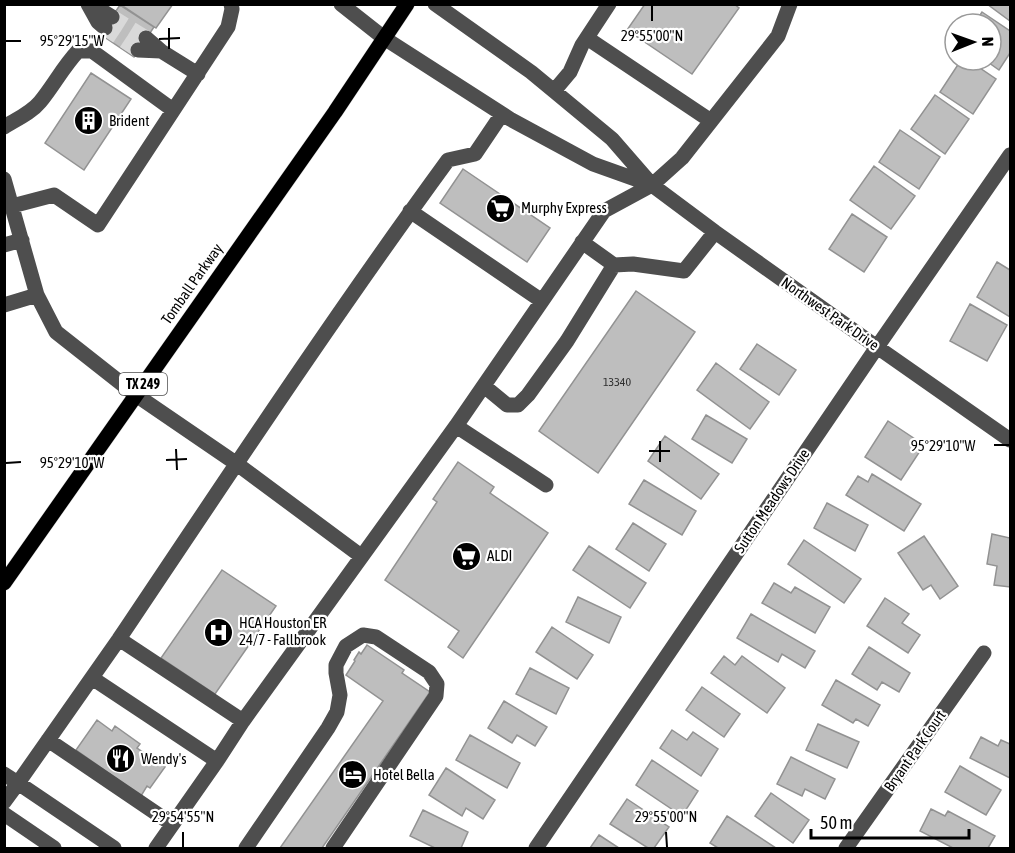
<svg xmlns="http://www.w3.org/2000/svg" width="1015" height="853" viewBox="0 0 1015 853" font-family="'Asap Condensed',sans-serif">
	<rect width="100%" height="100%" fill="#fff"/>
	<path fill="#bebebe" stroke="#929292" stroke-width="1.5" d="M120 4H173L156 28Z
		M645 4H734L739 8 692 74 627 30Z
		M987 4H1010V21Z
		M120 5 154 27 134 57 100 34Z
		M982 12 1010 31V53L999 70 985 60H991V24H974Z
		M961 60H968L996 79 973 114 940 92Z
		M91 73 131 99 84 170 45 143Z
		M935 95 969 119 945 154 911 129Z
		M900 130 940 157 919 189 879 162Z
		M874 166 915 196 891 229 850 200Z
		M463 169 550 228 527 262 440 203Z
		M852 214 887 237 864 272 829 249Z
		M997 262 1010 270V317L977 297Z
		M636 291 695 332 598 473 539 431Z
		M970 304 1007 325 987 361 950 341Z
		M757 344 796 370 779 395 740 369Z
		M716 363 769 402 750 429 697 390Z
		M706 415 747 439 732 463 692 439Z
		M888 421 924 445 901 480 865 457Z
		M665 436 719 474 701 499 648 461Z
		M458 462 494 487 490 493 548 533 463 658 448 647 459 631 385 580 437 502 433 499Z
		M872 474 921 504 904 531 846 495 858 476 868 482Z
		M644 480 696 511 682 535 629 504Z
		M827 503 868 525 855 551 814 528Z
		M633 523 666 544 649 571 616 549Z
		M992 534 1010 538V587L994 585 997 566 987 564Z
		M924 536 958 586 940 599 931 585 923 590 898 553Z
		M804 540 861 579 844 603 788 564Z
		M589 546 646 583 630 608 573 570Z
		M222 570 276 606 215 694 161 658Z
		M774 583 791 593 795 587 830 607 815 633 762 603Z
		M578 597 621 617 609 643 566 622Z
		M885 598 909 614 902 623 920 635 908 653 867 626Z
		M751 614 815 651 805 668 782 654 778 662 737 638Z
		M552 627 593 655 577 679 536 652Z
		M367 645 404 670 402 673 430 692 322 848H280L383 701 346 675 355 661 354 660 359 652 361 654Z
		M869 647 910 673 899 692 882 682 877 690 852 674Z
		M724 656 735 665 742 656 785 688 767 713 711 673Z
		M530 668 569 688 556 714 516 694Z
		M836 680 880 705 868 726 856 719 853 723 822 705Z
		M702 687 740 714 724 737 686 710Z
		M504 701 547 727 535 746 517 735 512 743 488 728Z
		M97 720 112 731 115 726 140 744 137 748 165 767 150 788 147 786 141 796 76 750Z
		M818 724 859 742 847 768 806 750Z
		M672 730 687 740 693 732 718 749 701 776 660 748Z
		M470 735 520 763 507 788 456 760Z
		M981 737 998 746 1001 740 1010 744V778L970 758Z
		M791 757 835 779 825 799 805 789 802 796 777 784Z
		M652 760 698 791 682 816 636 785Z
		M960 766 1001 790 986 815 945 792Z
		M446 768 495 800 483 819 466 808 462 816 429 795Z
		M771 793 809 820 793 843 755 816Z
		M627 799 669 827 654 848H648L610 824Z
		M931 809 945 816 948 811 995 836 988 848H953L920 831Z
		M423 810 468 832 461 848H435L410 836Z
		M727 816 776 848H718L710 843Z
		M599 835 619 848H590Z"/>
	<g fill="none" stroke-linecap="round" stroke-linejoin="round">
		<path stroke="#d9d9d9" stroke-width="15" stroke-dasharray="15 8" stroke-linecap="butt" d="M112 17 146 38
			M105 28 138 50"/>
		<defs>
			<path id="major" d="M4 583 335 112 407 4"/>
		</defs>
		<use href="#major" stroke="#dbdbdb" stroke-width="16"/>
		<path stroke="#4e4e4e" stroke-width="15" d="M88 4 98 22 105 28
			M91 4 112 17
			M341 4 384 38 510 119 593 164 649 184
			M435 4 531 72 554 91 612 139 652 185 715 232 877 347 1010 440
			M146 38 161 51 198 74
			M587 38 711 121
			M138 50 161 51
			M554 91 570 72 582 45 609 4
			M502 114 475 154 448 160C334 316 227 478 119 639L243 721 456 426 604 211 652 185 682 158 778 36 790 4
			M4 127C17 119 31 113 40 102 54 85 63 67 78 51H92L173 110
			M4 179 37 295 56 332 136 395 237 464 361 556
			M12 206 54 195 98 225 228 27 232 9 231 4
			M410 211 542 301
			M582 242 614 265
			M4 245 22 240
			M4 305 37 295
			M484 386 507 405H518L528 395 567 341 614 265 633 264 684 271 715 232
			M456 426 546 485
			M92 678 217 761
			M48 740 172 824
			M4 774 18 783 119 639
			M4 802 18 783 114 848
			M4 814 54 848
			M156 848 217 761 243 721
			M246 848 328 728 337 712 340 695 336 673V665L346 646 363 635 376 637 429 672 437 684 436 696 333 848
			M536 848 877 347 1010 155
			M846 848 984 653"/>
		<use href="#major" stroke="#000" stroke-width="15"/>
	</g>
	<path fill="none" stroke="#000" stroke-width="2" d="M652 6V21M169 28V49M159 39 180 38M6 41H21M660 441V462M994 445H1009M176 449 177 470M649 451H670M166 460 187 459M6 463 21 462M183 832V847M666 832 667 847"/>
	<defs>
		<symbol id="building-disc" viewBox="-11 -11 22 22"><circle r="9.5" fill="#000" stroke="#fff"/><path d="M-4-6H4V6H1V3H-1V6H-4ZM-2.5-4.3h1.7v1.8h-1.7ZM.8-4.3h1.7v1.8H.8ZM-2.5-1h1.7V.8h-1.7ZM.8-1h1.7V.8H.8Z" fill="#fff"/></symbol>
		<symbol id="supermarket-disc" viewBox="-11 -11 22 22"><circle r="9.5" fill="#000" stroke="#fff"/><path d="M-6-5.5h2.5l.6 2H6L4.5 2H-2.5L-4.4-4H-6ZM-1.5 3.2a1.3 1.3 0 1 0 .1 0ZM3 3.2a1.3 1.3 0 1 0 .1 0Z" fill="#fff"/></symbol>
		<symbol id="hospital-disc" viewBox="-11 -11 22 22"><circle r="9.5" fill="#000" stroke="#fff"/><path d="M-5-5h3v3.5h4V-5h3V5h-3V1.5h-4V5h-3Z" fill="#fff"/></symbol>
		<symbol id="restaurant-disc" viewBox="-11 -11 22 22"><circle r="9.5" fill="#000" stroke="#fff"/><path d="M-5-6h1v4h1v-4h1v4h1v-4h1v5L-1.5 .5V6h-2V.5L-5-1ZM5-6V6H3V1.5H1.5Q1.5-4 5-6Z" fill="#fff"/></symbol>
		<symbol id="hotel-disc" viewBox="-11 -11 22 22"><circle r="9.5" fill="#000" stroke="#fff"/><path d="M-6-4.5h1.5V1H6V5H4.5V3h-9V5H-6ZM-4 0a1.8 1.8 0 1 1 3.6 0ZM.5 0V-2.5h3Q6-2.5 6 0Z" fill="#fff"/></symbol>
	</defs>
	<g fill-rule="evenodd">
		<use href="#building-disc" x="72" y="104" width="33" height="33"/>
		<use href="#supermarket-disc" x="484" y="192" width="33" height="33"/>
		<use href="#supermarket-disc" x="450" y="540" width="33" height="33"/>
		<use href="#hospital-disc" x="202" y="616" width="33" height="33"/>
		<use href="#restaurant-disc" x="104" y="742" width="33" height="33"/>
		<use href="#hotel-disc" x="336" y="758" width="33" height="33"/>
	</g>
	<g text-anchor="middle" stroke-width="4.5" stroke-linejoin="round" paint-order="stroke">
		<g font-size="12" fill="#303030">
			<text x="617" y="386">13340</text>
		</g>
		<rect fill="#fff" stroke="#4c4c4c" stroke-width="1.5" x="119" y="373" width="48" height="22" rx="4.5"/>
		<g font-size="14" font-weight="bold" fill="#000">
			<text x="143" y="389">TX 249</text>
		</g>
		<g font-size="15" fill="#000" stroke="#fff" text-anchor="start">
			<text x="109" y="126">Brident</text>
			<text x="521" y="213">Murphy Express</text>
			<text x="487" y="561">ALDI</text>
			<text x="239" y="628">HCA Houston ER<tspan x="239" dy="17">24/7 - Fallbrook</tspan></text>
			<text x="141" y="764">Wendy's</text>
			<text x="373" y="780">Hotel Bella</text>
		</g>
		<g font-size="15" fill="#000" stroke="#fff">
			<text transform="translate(192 284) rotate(-55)" y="5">Tomball Parkway</text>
			<text transform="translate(830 314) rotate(35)" y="5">Northwest Park Drive</text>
			<text transform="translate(772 501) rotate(-56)" y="5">Sutton Meadows Drive</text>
			<text transform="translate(915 751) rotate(-55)" y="5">Bryant Park Court</text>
		</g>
	</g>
	<g font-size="15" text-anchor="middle" fill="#000" stroke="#fff" stroke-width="4.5" stroke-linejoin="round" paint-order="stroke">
		<text x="652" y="41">29°55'00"N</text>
		<text x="72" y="46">95°29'15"W</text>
		<text x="943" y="451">95°29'10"W</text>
		<text x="72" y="468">95°29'10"W</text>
		<text x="183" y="822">29°54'55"N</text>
		<text x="666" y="822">29°55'00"N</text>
	</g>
	<rect width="1015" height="853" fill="none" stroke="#000000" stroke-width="12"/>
	<g transform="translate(973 42) rotate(89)"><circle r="28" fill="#ffffff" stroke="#999999" stroke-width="1.5"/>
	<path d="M0-4.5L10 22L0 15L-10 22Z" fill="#000000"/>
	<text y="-9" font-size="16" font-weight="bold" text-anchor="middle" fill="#000000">N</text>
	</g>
	<path d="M811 829v9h158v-9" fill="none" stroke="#000000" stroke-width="3"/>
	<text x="820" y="829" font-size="18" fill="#000000" stroke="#ffffff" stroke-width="4.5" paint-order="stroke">50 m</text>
</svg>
